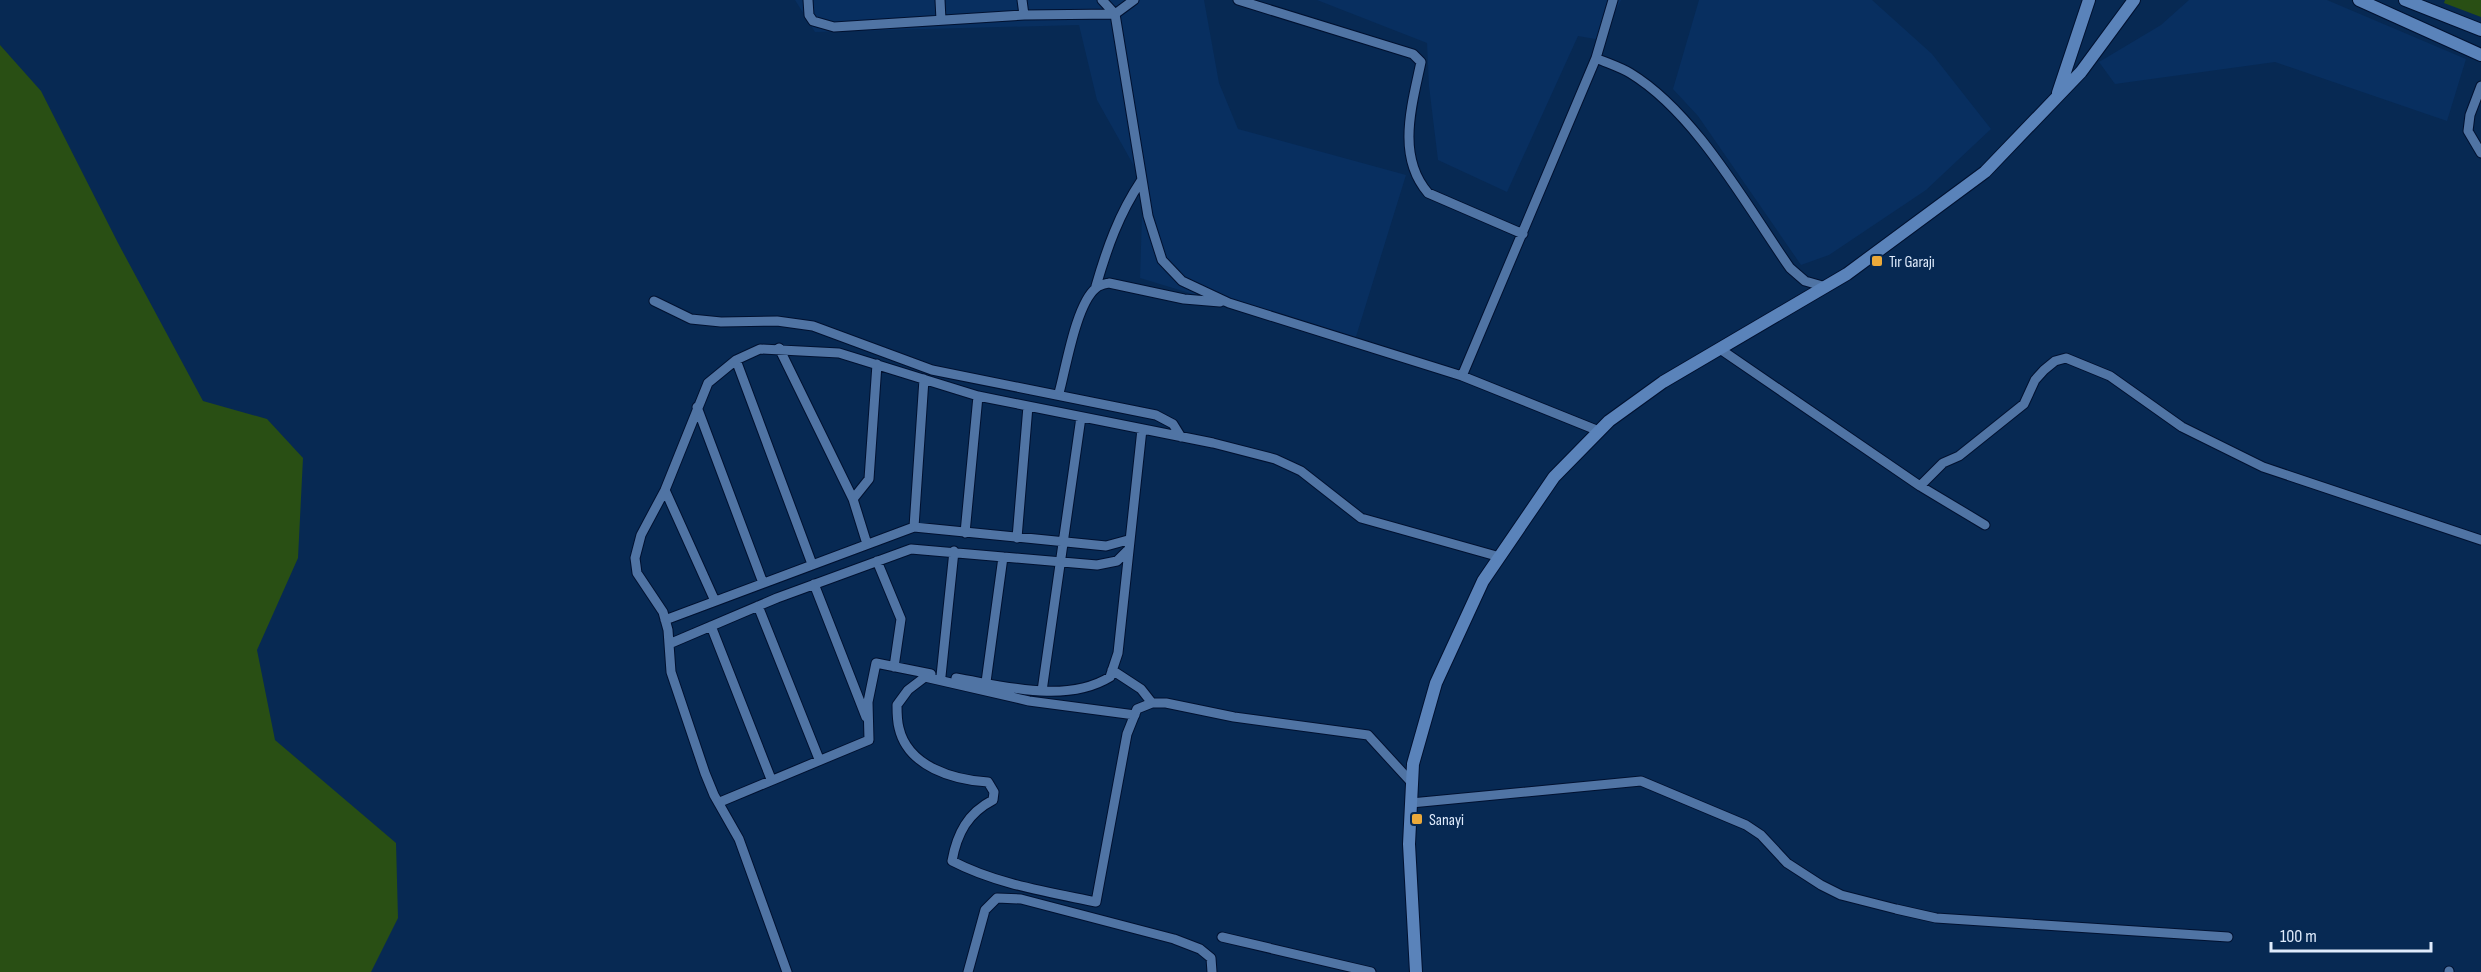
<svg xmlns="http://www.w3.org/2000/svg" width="2481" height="972" viewBox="0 0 2481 972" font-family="'Sofia Sans Condensed',sans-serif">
	<rect width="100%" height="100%" fill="#072953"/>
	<path fill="#082f60" d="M795 0H1204L1219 83 1238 129 1406 175 1354 343 1140 278 1143 182 1097 100 1079 25 815 32Z
		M1317 0H1621L1601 40 1578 36 1507 192 1438 160 1429 86 1427 43Z
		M1699 0H1872L1932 54 1991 129 1926 190 1829 255 1801 265 1698 116 1673 89Z
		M2189 0H2327L2466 59 2447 121 2275 62 2115 84 2099 62 2161 25Z"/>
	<path fill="#294f14" d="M2445 0H2481V17L2444 3Z
		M0 45 41 91 118 243 203 401 267 419 303 458 298 558 257 650 275 740 396 843 398 918 371 972H0Z"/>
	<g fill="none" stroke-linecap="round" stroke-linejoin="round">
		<defs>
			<path id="street" d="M808 0 809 15 813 21 834 27 1024 15 1115 14 1134 0
				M940 0 941 20
				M1022 0 1024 15
				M1102 0 1115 14 1148 216 1162 260 1182 281 1229 303 1462 376 1599 431
				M1238 0 1413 54 1421 62C1412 105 1396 156 1428 193L1523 234
				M1596 58 1613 0
				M2481 86 2470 115 2468 131 2481 153
				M1096 286C1107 248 1119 214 1141 181
				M654 301 691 319 721 322 777 321 813 326 932 370 1156 415 1173 424 1181 437
				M779 348 853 499 867 544
				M1720 349 1920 486 1985 525
				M736 360 812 564
				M1462 376 1596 58C1607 63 1620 67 1630 73 1696 113 1746 205 1790 268L1805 281 1826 287
				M1059 393C1066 368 1076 304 1096 288 1099 285 1105 284 1109 283L1184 299 1220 302
				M697 407 763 583
				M1920 486 1943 463 1959 456 2024 404 2035 380 2044 370 2055 361 2066 358 2110 376 2182 427 2263 467 2481 540
				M665 490 715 601
				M853 499 869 479 877 364
				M914 527 924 379
				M965 533 978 396
				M1017 538 1028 406
				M877 561 901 619 894 667
				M814 584 866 717
				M758 606 819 759
				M665 620 914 527 1106 546 1128 540
				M711 626 771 779
				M669 644 777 598 911 549 1097 565 1117 561 1127 551
				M1112 670 1141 689 1152 703
				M941 676 954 551
				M956 678C1004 686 1066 704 1110 677L1118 653 1142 429
				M986 682 1003 557
				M1042 691 1081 417
				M1135 715 1029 701 925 677 908 690 897 705C897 712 897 721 899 728 908 767 954 780 988 782L994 792 993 800C968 813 957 833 952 861 996 884 1048 892 1096 902L1127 734 1137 709 1152 703H1166L1234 717 1368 735 1412 783
				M720 802 869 740 868 702 876 663 931 674
				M1411 803 1641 781 1746 825 1761 835 1787 863 1821 885 1841 895 1896 909 1936 918 2228 937
				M1222 937 1371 972
				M2449 971V972
				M787 972 739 839 714 795 705 773 671 672 668 630 663 612 637 573 635 558 641 535 665 490 708 383 736 360 760 349 839 353 978 396 1213 443 1275 459 1301 471 1361 518 1500 557
				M968 972 985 910 997 898 1021 899 1174 939 1200 949 1211 958 1212 972"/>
			<path id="secondary" d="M2359 0 2481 55
				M2405 0 2481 30
				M2058 93 2089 0
				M1416 972 1409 844 1413 764 1436 683 1483 581 1554 477 1609 421 1663 382 1847 274 1985 172 2081 72 2134 0"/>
		</defs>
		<use href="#street" stroke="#001130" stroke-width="11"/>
		<use href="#secondary" stroke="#001130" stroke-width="14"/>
		<use href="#street" stroke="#5074a4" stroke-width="9"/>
		<use href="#secondary" stroke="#5a83ba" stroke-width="12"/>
	</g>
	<g fill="#eba93a" stroke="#072953" stroke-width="2">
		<rect x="1871" y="255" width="12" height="12" rx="3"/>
		<rect x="1411" y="813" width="12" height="12" rx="3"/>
	</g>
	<g text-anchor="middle" stroke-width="5" stroke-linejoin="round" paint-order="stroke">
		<g font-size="16" fill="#dfebfc" stroke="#072953" text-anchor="start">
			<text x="1889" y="267">Tır Garajı</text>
			<text x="1429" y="825">Sanayi</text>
		</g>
	</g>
	<path d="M2271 942v9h160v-9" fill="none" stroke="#dfebfc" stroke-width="3"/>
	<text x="2280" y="942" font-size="18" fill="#dfebfc" stroke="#072953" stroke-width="4.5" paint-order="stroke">100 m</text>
</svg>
